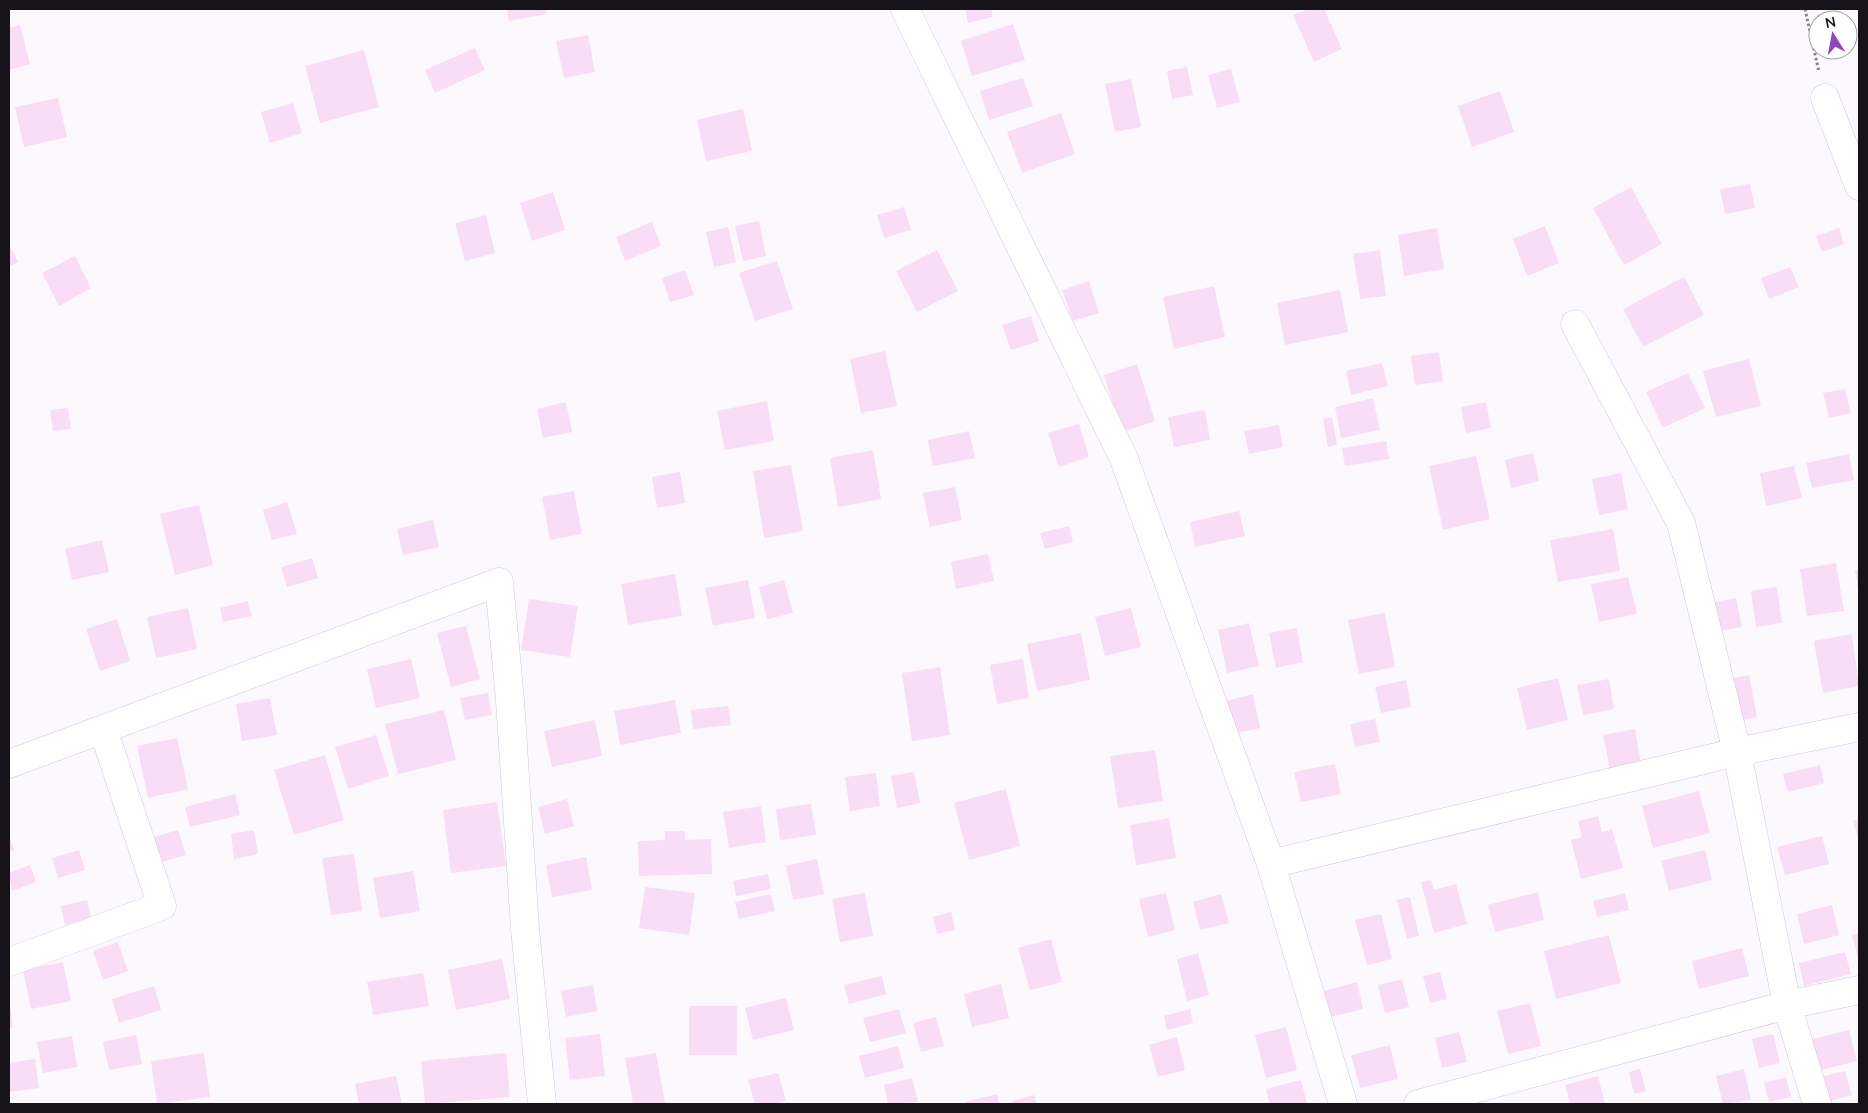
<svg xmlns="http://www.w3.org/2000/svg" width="1868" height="1113" viewBox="0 0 1868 1113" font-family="Mulish,sans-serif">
	<rect width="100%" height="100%" fill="#fcf9fe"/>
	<path fill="#f9dcf5" d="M507 9H546L547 14 509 21Z
		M965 9H991L993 17 968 23Z
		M1308 9H1324L1342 49 1314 62 1293 15Z
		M1013 24 1025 60 972 76 961 41Z
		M20 25 30 64 9 70V28Z
		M588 35 595 72 564 78 556 41Z
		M475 48 485 70 435 93 425 70Z
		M364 50 379 107 320 123 305 66Z
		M1187 67 1193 95 1172 99 1167 71Z
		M1231 69 1240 102 1217 108 1208 75Z
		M1023 78 1033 106 989 120 980 91Z
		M1131 79 1141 127 1115 132 1105 84Z
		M1500 91 1514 132 1472 147 1458 106Z
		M58 98 67 137 24 147 15 107Z
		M293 103 302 133 270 143 261 112Z
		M743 109 752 151 706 161 697 120Z
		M1061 113 1075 154 1022 173 1007 132Z
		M1750 184 1755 208 1725 214 1720 189Z
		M1631 187 1662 244 1624 265 1593 208Z
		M553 192 565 230 532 241 520 203Z
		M904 207 911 230 884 238 877 215Z
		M486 215 495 253 465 261 455 223Z
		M759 221 766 256 743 261 735 226Z
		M652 222 661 246 625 261 616 237Z
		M1545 226 1559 263 1527 276 1513 239Z
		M728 227 736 262 714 267 706 232Z
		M1437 228 1444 269 1404 276 1398 235Z
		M1839 228 1844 244 1822 252 1816 236Z
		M9 244 18 262 9 267Z
		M937 250 958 291 917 312 896 271Z
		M1380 250 1386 296 1360 299 1353 254Z
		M75 256 91 288 59 306 42 273Z
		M777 261 793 309 755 321 739 273Z
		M1790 267 1799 287 1769 299 1761 278Z
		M685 270 694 295 670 302 662 278Z
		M1684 277 1704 315 1643 347 1623 309Z
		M1089 281 1099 313 1073 321 1062 290Z
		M1214 286 1225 337 1174 349 1163 297Z
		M1340 290 1348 332 1285 345 1277 303Z
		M1031 316 1039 341 1011 350 1002 325Z
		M885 351 897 406 861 413 850 359Z
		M1439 352 1443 381 1415 385 1411 356Z
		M1749 359 1761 406 1716 417 1703 371Z
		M1382 363 1388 386 1351 395 1346 371Z
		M1137 364 1155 421 1122 432 1104 375Z
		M1688 373 1705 408 1663 428 1646 392Z
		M1845 389 1851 413 1829 418 1823 393Z
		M1373 398 1380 430 1341 438 1335 407Z
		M767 401 774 441 725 450 717 411Z
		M566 402 572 432 543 438 537 409Z
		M1486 402 1491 428 1466 433 1461 407Z
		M68 408 71 429 53 431 50 410Z
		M1205 410 1210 440 1174 447 1168 417Z
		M1332 417 1337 445 1328 447 1323 419Z
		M1079 424 1089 457 1059 467 1048 433Z
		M1279 425 1283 447 1249 454 1244 431Z
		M969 431 975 458 933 466 928 440Z
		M1386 441 1389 459 1345 466 1342 448Z
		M873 450 881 499 838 507 830 458Z
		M1533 453 1539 481 1511 488 1505 460Z
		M1849 454 1854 480 1812 488 1806 463Z
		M1476 456 1490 519 1443 530 1429 466Z
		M791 465 803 531 764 538 753 471Z
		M1794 466 1802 498 1766 506 1760 473Z
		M680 472 685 503 657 508 652 477Z
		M1621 473 1628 509 1599 515 1592 479Z
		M955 487 962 520 930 527 923 493Z
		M574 491 582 534 550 540 542 497Z
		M287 502 297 534 272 540 263 510Z
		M199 505 213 565 175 575 160 514Z
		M1239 511 1245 536 1195 547 1190 522Z
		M433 520 439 547 403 555 397 529Z
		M1069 526 1073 542 1045 549 1040 533Z
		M1613 529 1620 571 1558 582 1550 540Z
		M102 540 109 572 72 580 65 549Z
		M988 554 994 581 956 589 951 562Z
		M312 558 318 578 287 587 281 567Z
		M1836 563 1844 611 1807 616 1800 569Z
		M1859 569V589H1858L1855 570Z
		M675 574 682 616 628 625 621 584Z
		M1628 577 1637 614 1599 622 1591 584Z
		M748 580 755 618 713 626 705 588Z
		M784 580 793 613 767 619 759 587Z
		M1777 587 1782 623 1756 627 1751 591Z
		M1736 598 1742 627 1715 632 1709 603Z
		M529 599 578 606 570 657 521 650Z
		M248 601 252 616 223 622 220 608Z
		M188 608 197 649 156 658 147 617Z
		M1131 608 1141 647 1105 656 1095 617Z
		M1385 613 1395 667 1359 674 1348 620Z
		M117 619 130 661 100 671 86 629Z
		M1249 623 1259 666 1227 673 1218 630Z
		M466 626 480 679 451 687 437 633Z
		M1297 628 1303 662 1276 668 1269 633Z
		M1081 633 1090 680 1037 691 1027 644Z
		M1852 634 1859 686 1823 693 1814 641Z
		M411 659 420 698 376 708 367 669Z
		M1023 659 1029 698 997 704 990 665Z
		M940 667 950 735 912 741 902 673Z
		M1749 675 1757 717 1722 724 1714 682Z
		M1558 678 1568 720 1527 730 1517 688Z
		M1609 679 1614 709 1583 715 1577 685Z
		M1406 680 1411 707 1381 713 1375 687Z
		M488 693 492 715 465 720 460 698Z
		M1253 694 1260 728 1233 734 1226 701Z
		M270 698 277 735 242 741 236 704Z
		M675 700 681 733 620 745 614 711Z
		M728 706 731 725 693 729 691 710Z
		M444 710 456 760 398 774 385 724Z
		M1375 719 1380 742 1355 747 1350 724Z
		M595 720 602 756 552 767 544 731Z
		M1635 729 1641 763 1610 769 1603 735Z
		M376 735 389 776 348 789 335 747Z
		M177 738 188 789 148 798 137 746Z
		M1155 750 1163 801 1118 808 1110 756Z
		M325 755 344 820 294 835 274 770Z
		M1335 764 1341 794 1301 802 1294 772Z
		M1820 765 1824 783 1788 792 1783 774Z
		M914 772 920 803 897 808 891 776Z
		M876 773 880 806 850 811 845 777Z
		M1006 789 1020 846 969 860 954 803Z
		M1699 791 1710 833 1653 848 1642 806Z
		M235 794 240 815 190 827 185 807Z
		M567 799 574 826 545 834 538 807Z
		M497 802 506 866 451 873 443 810Z
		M811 804 816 835 780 840 776 809Z
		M761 806 766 842 729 848 723 812Z
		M1598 816 1602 832 1612 829 1623 868 1581 879 1571 840 1582 837 1578 821Z
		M1169 818 1176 858 1136 865 1130 825Z
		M1859 819V843L1853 821Z
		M178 830 186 855 155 864 147 839Z
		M254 830 258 854 234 859 231 834Z
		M665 831H685V840L711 839 712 874 639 876 638 841 665 840Z
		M9 835 14 850 9 852Z
		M1822 836 1829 864 1785 875 1777 847Z
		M79 850 85 870 58 878 52 858Z
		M1705 850 1712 880 1669 891 1661 861Z
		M354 854 362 911 331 915 322 858Z
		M586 857 592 890 552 897 546 865Z
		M817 859 824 894 793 900 786 866Z
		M30 865 36 882 12 891 9 873Z
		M413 871 420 911 380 918 373 878Z
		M768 874 771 889 736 896 733 881Z
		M1431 880 1434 890 1456 884 1467 924 1434 933 1421 882Z
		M645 887 695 893 689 935 639 928Z
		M1538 892 1544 920 1495 932 1488 905Z
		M865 893 873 936 840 942 832 899Z
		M1166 893 1175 930 1148 937 1139 899Z
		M1625 893 1629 910 1597 917 1593 901Z
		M771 894 775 911 739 919 735 902Z
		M1221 894 1229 923 1200 930 1193 902Z
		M1410 897 1419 936 1407 939 1397 900Z
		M87 900 92 919 65 925 61 906Z
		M1832 905 1839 935 1804 944 1797 914Z
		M951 912 955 930 937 934 933 917Z
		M1381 914 1392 959 1367 965 1355 920Z
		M1859 933V962L1852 935Z
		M1609 935 1621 983 1556 999 1544 951Z
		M1051 939 1062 982 1030 990 1018 948Z
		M118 942 128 971 103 980 93 951Z
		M1742 948 1749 976 1699 989 1692 961Z
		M1845 952 1851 974 1804 986 1799 963Z
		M1198 953 1209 995 1187 1001 1177 959Z
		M502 959 510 999 456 1010 448 970Z
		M63 962 71 1001 31 1009 23 970Z
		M1440 972 1447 999 1430 1003 1423 976Z
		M423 973 429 1006 373 1015 367 982Z
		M882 976 886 994 849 1004 844 985Z
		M1402 979 1409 1007 1385 1013 1378 985Z
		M1357 982 1363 1009 1330 1017 1323 991Z
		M1001 984 1009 1018 972 1027 964 994Z
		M593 985 597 1011 566 1017 561 991Z
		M154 986 161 1010 119 1023 112 999Z
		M786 998 794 1030 753 1040 745 1008Z
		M1530 1003 1541 1046 1508 1054 1497 1011Z
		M689 1006H737V1055H689Z
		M9 1009H11L13 1027 9 1028Z
		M899 1009 906 1033 870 1042 863 1018Z
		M1190 1009 1193 1023 1167 1030 1164 1016Z
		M936 1017 944 1046 921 1052 913 1023Z
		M1286 1027 1297 1070 1266 1078 1255 1035Z
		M1849 1030 1857 1061 1818 1071 1810 1040Z
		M1459 1032 1467 1062 1442 1068 1435 1038Z
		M600 1034 605 1076 570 1080 565 1038Z
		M1773 1034 1780 1063 1759 1068 1752 1039Z
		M136 1035 142 1064 109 1070 103 1042Z
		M72 1036 77 1067 43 1073 37 1042Z
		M1177 1037 1185 1070 1158 1077 1149 1045Z
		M1390 1045 1398 1079 1360 1088 1351 1055Z
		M898 1046 904 1068 865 1078 859 1056Z
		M204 1053 210 1097 157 1104 151 1061Z
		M506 1053 510 1097 425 1104 421 1061Z
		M656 1053 665 1103 633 1104 625 1058Z
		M35 1059 39 1088 9 1092V1063Z
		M1640 1069 1646 1091 1634 1094 1629 1072Z
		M1744 1069 1751 1100 1723 1104 1716 1076Z
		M1845 1071 1852 1095 1827 1102 1821 1077Z
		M778 1073 786 1101 774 1104H755L748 1080Z
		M396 1076 402 1104H359L355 1084Z
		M1598 1076 1605 1104H1570L1565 1085Z
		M1786 1077 1791 1097 1769 1102 1764 1083Z
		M912 1078 918 1102 888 1104 884 1085Z
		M1301 1080 1307 1104H1270L1266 1089Z
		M997 1094 999 1104H965V1102Z
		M1034 1095 1037 1104H1013L1012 1101Z"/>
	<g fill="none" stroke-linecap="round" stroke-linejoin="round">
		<defs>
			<path id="street" d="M905 9 1124 459 1271 864 1343 1104
				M1825 98 1859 186
				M1575 324 1681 523 1737 752 1787 1005 1817 1104
				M9 764 499 582 510 700 525 929 542 1104
				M1271 864 1737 752 1859 727
				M9 962 162 906 103 729
				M1418 1104 1787 1005 1859 990"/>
		</defs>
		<use href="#street" stroke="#d1c5da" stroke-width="29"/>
		<path stroke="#88848a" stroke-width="3" stroke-dasharray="2.5 2.5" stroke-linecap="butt" d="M1805 9 1819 72"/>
		<use href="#street" stroke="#fff" stroke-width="28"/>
	</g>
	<rect width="1868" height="1113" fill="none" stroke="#17131a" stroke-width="20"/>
	<g transform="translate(1833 35) rotate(349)"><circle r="24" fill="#ffffff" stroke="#a2a1a3"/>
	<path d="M0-4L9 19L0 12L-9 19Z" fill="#8f48bb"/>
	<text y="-8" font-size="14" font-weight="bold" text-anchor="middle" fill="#17131a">N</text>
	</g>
</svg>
